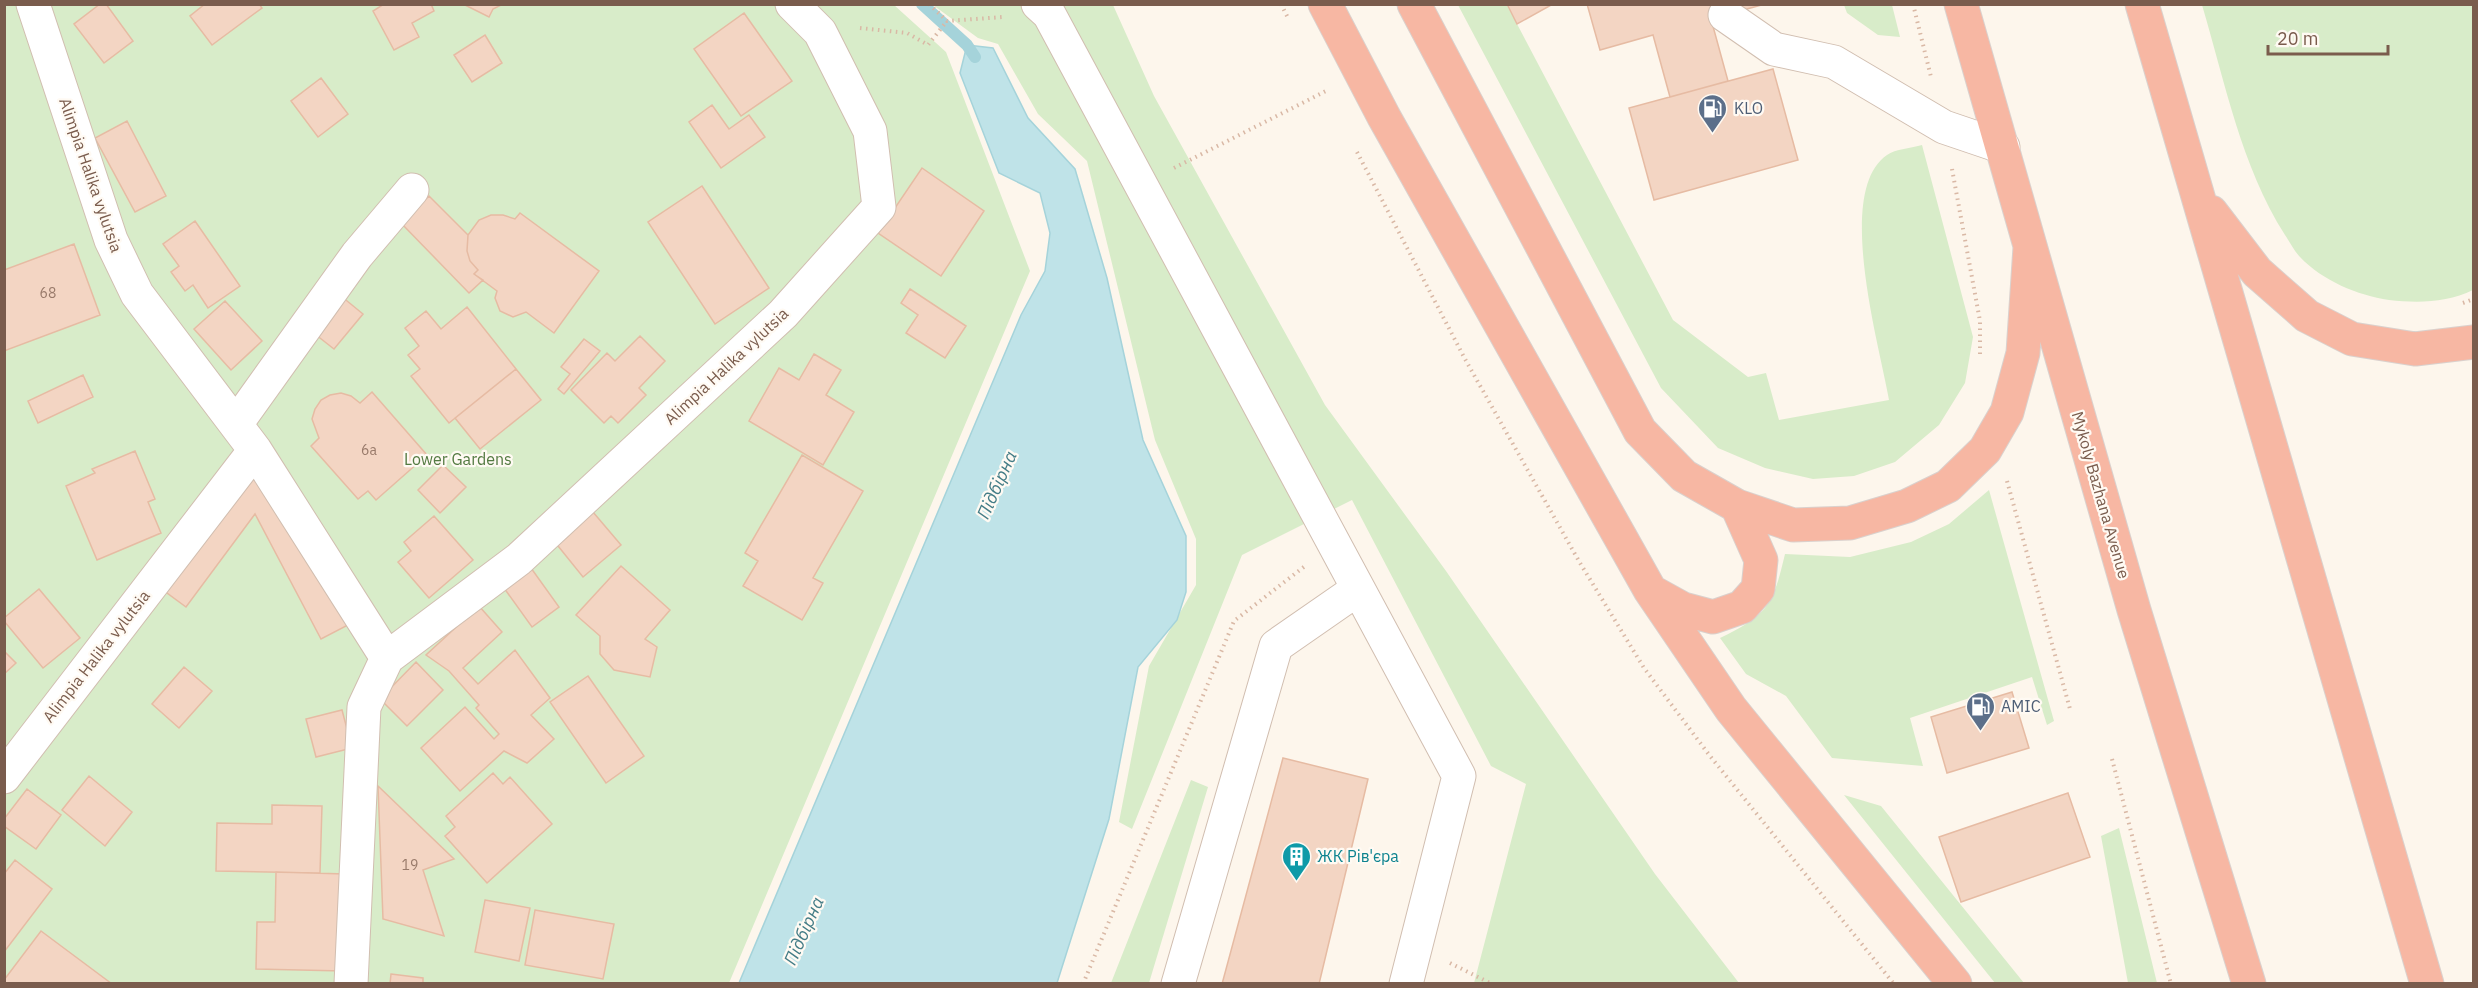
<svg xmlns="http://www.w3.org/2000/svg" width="2478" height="988" viewBox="0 0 2478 988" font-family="'IBM Plex Sans',sans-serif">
	<rect width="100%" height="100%" fill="#fdf6ec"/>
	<path fill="#d8ecc9" d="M5 5H894L946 52 1030 271 729 983 5 984Z
		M933 5H1113L1154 96 1325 405 1446 571 1655 874 1739 983H1474L1526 784 1491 766 1352 500 1242 555 1132 829 1119 822 1149 666 1196 585V539L1155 440 1087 161 1038 114 998 44 978 38Z
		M1458 5H1507L1673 320 1748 377 1766 373 1779 420 1889 400C1880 347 1834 191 1887 155 1895 149 1912 148 1922 145L1973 337 1965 383 1939 425 1895 462 1854 476 1813 479 1765 468 1718 448 1661 388Z
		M1844 5H1892L1900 37 1878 35 1847 13Z
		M2202 5H2473V290C2447 303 2417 303 2389 300 2357 295 2323 281 2300 257 2294 251 2290 242 2285 235 2241 166 2225 82 2202 5Z
		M1989 490 2054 721 2047 725 2032 677 1910 718 1923 766 1832 758 1786 696 1746 674 1720 638C1768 615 1773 605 1785 554L1850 557 1911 542 1949 524Z
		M1191 780 1208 787 1149 983H1111Z
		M1844 795 1881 806 2024 983H1995Z
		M2119 828 2157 983H2128L2101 836Z"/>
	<path fill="#bfe3e8" stroke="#a5d3da" stroke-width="1.5" d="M967 45 993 48 1028 118 1075 169 1107 278 1143 440 1186 536V592L1177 620 1138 667 1109 819 1057 983H739L1021 315 1045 271 1050 233 1040 193 999 173 960 73Z"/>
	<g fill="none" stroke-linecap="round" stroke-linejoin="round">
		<path stroke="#a5d3da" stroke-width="12" d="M922 4 967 45 975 57"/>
	</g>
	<path fill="#f3d5c3" stroke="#e6bba3" stroke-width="1.5" d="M100 4H106L133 41 104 63 74 24Z
		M205 4H259L262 8 212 45 190 16Z
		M384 4H431L434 11 412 23 419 37 394 50 373 11Z
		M463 4H503L493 9 489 17Z
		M1507 4H1553L1517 24Z
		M1587 4H1765L1711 19 1728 81 1670 97 1653 35 1600 50Z
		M744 13 792 81 741 116 694 49Z
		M485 35 502 63 472 82 454 55Z
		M1773 69 1798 160 1654 200 1629 108Z
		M321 78 348 114 318 137 291 101Z
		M712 105 729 129 749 115 765 137 721 168 689 122Z
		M127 121 166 196 135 212 95 138Z
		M922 168 984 211 941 276 878 233Z
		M702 186 769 288 715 324 648 222Z
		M429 196 468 235 467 251 470 261 478 270 474 274 483 280 469 293 401 223Z
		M520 213 599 271 554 333 526 312 513 317 500 311 495 298 497 291 474 274 478 270 470 261 467 251 468 235 479 220 491 215H503L515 219Z
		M195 221 240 286 208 308 193 285 185 291 171 272 179 266 163 244Z
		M74 244 100 315 4 351V270Z
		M910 289 966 326 945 358 906 333 918 315 901 303Z
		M341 296 363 314 334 349 311 331Z
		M225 301 262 341 231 370 194 329Z
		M467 307 516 369 449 423 411 376 420 369 408 355 419 346 405 328 426 311 441 329Z
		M640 336 665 361 639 388 646 395 618 423 611 416 604 423 571 390 607 353 615 361Z
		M584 339 600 351 564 394 558 389 570 374 561 367Z
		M814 354 841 370 826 395 854 412 823 465 749 421 779 368 799 380Z
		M516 369 541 400 480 449 455 418Z
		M83 375 93 397 38 423 28 401Z
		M372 392 427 455 376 500 368 491 358 499 311 446 319 438 312 419 315 409 321 400 330 395 341 393 351 396 360 403Z
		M135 451 155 499 148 502 161 533 97 560 66 486 95 473 92 469Z
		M802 455 863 491 813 578 823 583 802 620 743 586 758 561 745 553Z
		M443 465 466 487 440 513 418 490Z
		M255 471 348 625 321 639 255 514 186 607 163 590Z
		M587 505 621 545 583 577 550 536Z
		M434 516 473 560 429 598 398 562 411 551 404 542Z
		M621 566 670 610 645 639 657 647 650 677 614 670 600 654V636L576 615Z
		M531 568 559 607 532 627 504 588Z
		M39 589 80 638 43 668 4 621V618Z
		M479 606 502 632 463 668 478 684 515 650 550 698 531 715 554 739 527 763 504 751 460 791 421 748 465 707 494 739 499 734 476 708 479 705 449 671 426 655Z
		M4 651 16 663 4 674Z
		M416 662 443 690 407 726 380 699Z
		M184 667 212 691 179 728 152 704Z
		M588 676 644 756 606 783 550 702Z
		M2012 692 2029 748 1947 773 1931 717Z
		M342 710 352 748 316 757 306 719Z
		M1283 758 1368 779 1319 984H1222Z
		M493 773 503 784 510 777 552 824 487 883 445 836 455 827 446 816Z
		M89 776 132 812 105 846 62 810Z
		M378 786 454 859 423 870 444 936 383 919Z
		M27 789 61 815 36 849 4 826V819Z
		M2068 793 2090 857 1961 902 1939 837Z
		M272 805 322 806 320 873 216 871 217 823 272 824Z
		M15 860 52 889 4 952V874Z
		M276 872 345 874 343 971 256 969 257 922H275Z
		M485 900 530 908 519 961 475 952Z
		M535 910 614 924 603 979 525 965Z
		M41 931 112 984H4V980Z
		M391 974 423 978V984H390Z"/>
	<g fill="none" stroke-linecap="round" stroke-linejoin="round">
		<defs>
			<path id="minor" d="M33 4 111 240 137 294 255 450 387 658
				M1038 4 1049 14 1459 776 1406 984
				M1725 15 1774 49 1834 62 1944 127 2003 147
				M236 424 357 255 412 190
				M4 777 255 450
				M351 984 364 707 387 658 519 559 783 314 879 207 870 131 820 32 792 4
				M1178 984 1276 646 1358 589"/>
			<path id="highway" d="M1325 4 1384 117 1650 590 1731 709 1955 984
				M1414 4 1640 431 1684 476 1737 506 1793 525 1850 523 1907 506 1948 486 1985 450 2007 412 2023 353 2030 247
				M1961 4 2134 610 2249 984
				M2142 4 2427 984
				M2211 212 2257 272 2307 316 2352 339 2415 349 2474 342
				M1654 593 1683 609 1713 617 1742 607 1758 589 1761 560 1737 506"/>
		</defs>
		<use href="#minor" stroke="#d1beb0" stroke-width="35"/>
		<use href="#highway" stroke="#dad1cd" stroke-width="35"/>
		<path stroke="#d9b8a5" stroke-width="4" stroke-dasharray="1.5 4.5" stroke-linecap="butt" d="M929 4 947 21 1003 17
			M1281 4 1289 20
			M1913 4 1931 77
			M860 28 907 33 928 45 947 21
			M1357 152 1465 359 1580 563 1644 668 1710 756 1894 984
			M1174 168 1326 91
			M1952 169 1980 321V357
			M2463 303 2474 299
			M2007 481 2070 709
			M2112 759 2171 984
			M1450 963 1492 984
			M1083 984 1234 621 1305 566"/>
		<use href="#minor" stroke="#fff" stroke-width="33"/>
		<use href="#highway" stroke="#f7b7a3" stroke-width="33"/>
	</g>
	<defs>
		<symbol id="fuel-pin" viewBox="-11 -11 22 30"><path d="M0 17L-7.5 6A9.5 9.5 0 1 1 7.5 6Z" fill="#5c6f8a" stroke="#fffaf3"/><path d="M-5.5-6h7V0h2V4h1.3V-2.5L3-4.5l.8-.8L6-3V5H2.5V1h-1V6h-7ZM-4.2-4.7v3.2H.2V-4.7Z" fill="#fff"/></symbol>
		<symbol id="building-pin" viewBox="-11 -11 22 30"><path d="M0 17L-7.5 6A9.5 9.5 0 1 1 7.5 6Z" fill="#0f9aa8" stroke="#fffaf3"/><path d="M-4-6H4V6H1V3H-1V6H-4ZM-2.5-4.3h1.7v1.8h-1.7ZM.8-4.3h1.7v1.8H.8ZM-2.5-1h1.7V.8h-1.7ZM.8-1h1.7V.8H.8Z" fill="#fff"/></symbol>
	</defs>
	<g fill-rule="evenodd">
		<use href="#fuel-pin" x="1696" y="92" width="33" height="45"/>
		<use href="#fuel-pin" x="1964" y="690" width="33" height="45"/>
		<use href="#building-pin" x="1280" y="840" width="33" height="45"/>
	</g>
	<g text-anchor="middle" stroke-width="4.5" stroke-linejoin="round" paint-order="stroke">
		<g font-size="14" fill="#987a6a">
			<text x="48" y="298">68</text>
			<text x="369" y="455">6а</text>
			<text x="410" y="870">19</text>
		</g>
		<g font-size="16" fill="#4e5e75" stroke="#fffaf3" text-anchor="start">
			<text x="1734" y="114">KLO</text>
			<text x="2001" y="712">AMIC</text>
		</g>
		<g font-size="16" fill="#7a5c4d" stroke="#fffaf3">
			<text transform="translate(91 175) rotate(71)" y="6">Alimpia Halika vylutsia</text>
			<text transform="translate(726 366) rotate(-43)" y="6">Alimpia Halika vylutsia</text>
			<text transform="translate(2101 495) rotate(74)" y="6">Mykoly Bazhana Avenue</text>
			<text transform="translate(96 656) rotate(-52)" y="6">Alimpia Halika vylutsia</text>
		</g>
		<g font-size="16" fill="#537a41" stroke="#fffaf3">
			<text x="458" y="465">Lower Gardens</text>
		</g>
		<g font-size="16" fill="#0d838f" stroke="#fffaf3" text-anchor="start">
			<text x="1317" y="862">ЖК Рів'єра</text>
		</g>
		<g font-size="18" font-style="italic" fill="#437c86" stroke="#fffaf3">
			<text transform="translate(997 485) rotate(-66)" y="6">Підбірна</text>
			<text transform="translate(804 931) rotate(-66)" y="6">Підбірна</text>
		</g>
	</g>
	<rect width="2478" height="988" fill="none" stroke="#7a5c4d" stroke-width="12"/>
	<path d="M2268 45v9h120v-9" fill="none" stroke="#7a5c4d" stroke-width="3"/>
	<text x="2277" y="45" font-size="18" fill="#7a5c4d" stroke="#fffaf3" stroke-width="4.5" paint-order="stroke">20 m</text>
</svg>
